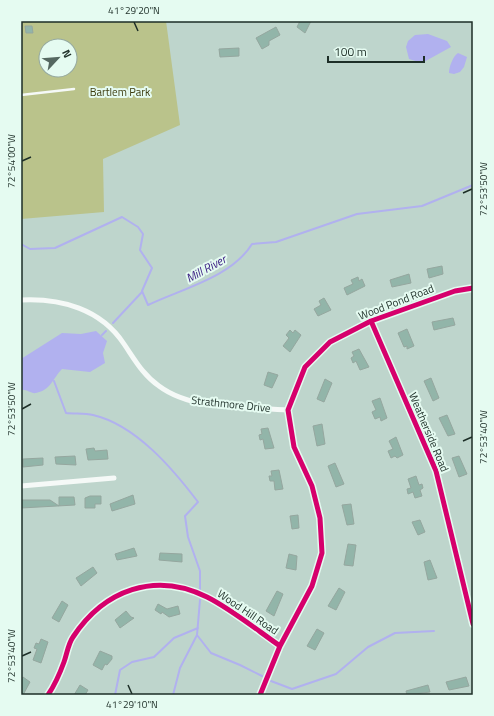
<svg xmlns="http://www.w3.org/2000/svg" width="494" height="716" viewBox="0 0 494 716" font-family="'Titillium Web',sans-serif">
	<rect width="100%" height="100%" fill="#bed5cc"/>
	<path fill="#bac38b" fill-rule="evenodd" d="M21 21H166L180 125 103 159 104 212 21 219ZM46 46H70V70H46Z"/>
	<path fill="#b1b1ef" d="M428 34 447 41 451 47 422 63 409 59 406 47 408 41 415 35Z
		M458 53 467 57 464 67 460 72 454 74 449 73C449 67 453 56 458 53Z
		M96 331 107 341 103 353 105 363 90 372 62 369C53 378 51 390 36 393 31 394 27 389 21 390V359L62 333 81 334Z"/>
	<g fill="none" stroke-linecap="round" stroke-linejoin="round">
		<path stroke="#b1b1ef" stroke-width="2" d="M21 244 30 249 55 248 122 217 138 227 143 234 140 250 152 268 142 291 148 305C181 289 232 277 252 244L276 242 357 214 422 206 473 185
			M113 323 142 292
			M102 335 106 331
			M54 381 66 413C75 414 85 413 93 415 136 425 173 469 198 502L185 516 188 537 200 571V589
			M197 635 211 653 240 665 262 676
			M271 681 292 689 336 674 368 647 395 633 434 631
			M115 695 120 670 132 662 154 657 174 638 198 628
			M173 695 180 668 197 635 200 600"/>
	</g>
	<path fill="#92b5a9" stroke="#95a79f" d="M300 21H311L305 33 297 27Z
		M25 26H32L33 33H26Z
		M276 27 280 35 269 41V45L262 49 256 38Z
		M239 48V56L220 57 219 49Z
		M442 266 443 274 429 278 427 269Z
		M409 274 411 283 392 287 390 280Z
		M358 277 359 281 362 279 365 286 347 295 344 288 353 284 351 280Z
		M324 298 331 310 318 316 314 309 321 305 319 301Z
		M453 318 455 325 434 330 432 322Z
		M407 329 414 346 407 349V346L404 347 398 333Z
		M290 330 293 333 295 330 301 335 290 352 283 346 289 338 286 335Z
		M359 349 369 367 360 370 356 361 353 363 351 358 354 356 352 352Z
		M268 372 278 375 272 388 264 385Z
		M431 378 439 398 433 401 424 381Z
		M325 379 332 383 324 402 317 399Z
		M380 398 387 418 381 421 380 417 375 419 372 412 376 410 372 401Z
		M447 415 455 434 448 436 439 418Z
		M322 424 325 444 317 446 313 426Z
		M268 428 274 448 265 449 263 439 260 440 259 435 262 434 261 429Z
		M396 437 403 455 397 458 395 456 391 458 388 451 393 449 389 441Z
		M94 448 95 451 107 450 108 459 88 460 86 449Z
		M75 456 76 465 56 464 55 457Z
		M459 456 467 474 459 477 452 458Z
		M43 458V465L23 467V459Z
		M335 463 344 484 336 487 328 466Z
		M279 470 283 489 275 490 274 481H270L269 476H272L271 471Z
		M416 476 419 485 422 484 423 488 420 490 422 496 415 498 413 492 408 494 407 489 411 488 408 479Z
		M133 495 135 504 112 511 110 504Z
		M90 496H101V504H95V508H85V498Z
		M59 497H74L75 505 21 508V500H50L59 506Z
		M351 504 354 524 347 525 342 505Z
		M298 515 299 528 292 529 290 516Z
		M420 520 425 532 418 535 412 522Z
		M348 544 356 545 353 566 344 565Z
		M134 548 137 556 117 560 115 554Z
		M160 553 182 554V562L159 560Z
		M289 554 297 556 296 570 286 568Z
		M430 560 437 578 428 580 424 562Z
		M93 567 97 573 81 586 76 578Z
		M339 588 345 592 336 610 328 606Z
		M277 591 283 594 274 616 266 611Z
		M62 601 68 605 59 622 52 618Z
		M158 604 167 609 178 606 180 614 169 617 162 612 161 614 155 610Z
		M126 611 131 617 134 618 120 628 115 620Z
		M317 629 324 633 315 650 307 646Z
		M41 639 48 642 41 663 33 660 37 649 34 648 36 643 39 644Z
		M100 651 112 656V659L107 665 105 664 102 670 93 665Z
		M23 677 30 682 23 695H21V681Z
		M466 677 469 686 449 690 446 682Z
		M80 685 88 690 85 695H74Z
		M428 685 430 692 407 695 406 691Z"/>
	<g fill="none" stroke-linecap="round" stroke-linejoin="round">
		<path stroke="#f5f9f7" stroke-width="2.5" d="M21 95 74 89"/>
		<path stroke="#f5f9f7" stroke-width="5" d="M21 300C61 298 101 309 124 344 135 360 143 375 159 386 192 411 248 407 288 410
			M371 321 436 471 473 624
			M21 486 114 478
			M48 695C54 686 60 673 64 662 67 654 68 644 73 637 104 590 155 571 207 597 231 609 257 630 280 646
			M260 695 280 646 312 586 322 553 320 518 312 486 294 447 288 410 305 367 330 342 371 321 455 291 473 288"/>
		<defs>
			<path id="cycleway" d="M371 321 436 471 473 624
				M48 695C54 686 60 673 64 662 67 654 68 644 73 637 104 590 155 571 207 597 231 609 257 630 280 646
				M260 695 280 646 312 586 322 553 320 518 312 486 294 447 288 410 305 367 330 342 371 321 455 291 473 288"/>
		</defs>
		<use href="#cycleway" stroke="#e5fbf1" stroke-width="8"/>
		<use href="#cycleway" stroke="#d6006c" stroke-width="5"/>
	</g>
	<path fill="none" stroke="#1d2e27" stroke-width="1.5" d="M134 22 138 31M22 161 31 157M463 193 472 189M22 409 31 404M463 441 472 437M22 656 31 652M128 685 132 694"/>
	<g text-anchor="middle" stroke-width="4" stroke-linejoin="round" paint-order="stroke">
		<g font-size="11" fill="#3d3c0e" stroke="#e5fbf1">
			<text x="120" y="96">Bartlem Park</text>
		</g>
		<g font-size="11" fill="#1d2e27" stroke="#e5fbf1">
			<text transform="translate(396 302) rotate(-21)" y="4">Wood Pond Road</text>
			<text transform="translate(231 404) rotate(6)" y="4">Strathmore Drive</text>
			<text transform="translate(429 432) rotate(67)" y="4">Weatherside Road</text>
			<text transform="translate(248 612) rotate(34)" y="4">Wood Hill Road</text>
		</g>
		<g font-size="12" font-style="italic" fill="#361780" stroke="#e5fbf1">
			<text transform="translate(206 269) rotate(-29)" y="4">Mill River</text>
		</g>
	</g>
	<rect width="494" height="716" fill="none" stroke="#e5fbf1" stroke-width="44"/>
	<g transform="translate(58 58) rotate(64)"><circle r="19" fill="#e5fbf1" stroke="#95a9a0"/>
	<path d="M0-3L7 15L0 10L-7 15Z" fill="#556861"/>
	<text y="-6" font-size="11" font-weight="bold" text-anchor="middle" fill="#1d2e27">N</text>
	</g>
	<path d="M328 56v6h96v-6" fill="none" stroke="#1d2e27" stroke-width="2"/>
	<text x="334" y="56" font-size="12" fill="#1d2e27" stroke="#e5fbf1" stroke-width="3" paint-order="stroke">100 m</text>
	<rect x="22" y="22" width="450" height="672" fill="none" stroke="#1d2e27" stroke-width="1.5"/>
	<g font-size="10" text-anchor="middle" fill="#1d2e27">
		<text x="134" y="14">41°29'20"N</text>
		<text transform="translate(11 161) rotate(-90)" y="4">72°54'00"W</text>
		<text transform="translate(483 189) rotate(-90)" y="4">72°53'50"W</text>
		<text transform="translate(11 409) rotate(-90)" y="4">72°53'50"W</text>
		<text transform="translate(483 437) rotate(-90)" y="4">72°53'40"W</text>
		<text transform="translate(11 656) rotate(-90)" y="4">72°53'40"W</text>
		<text x="132" y="708">41°29'10"N</text>
	</g>
</svg>
